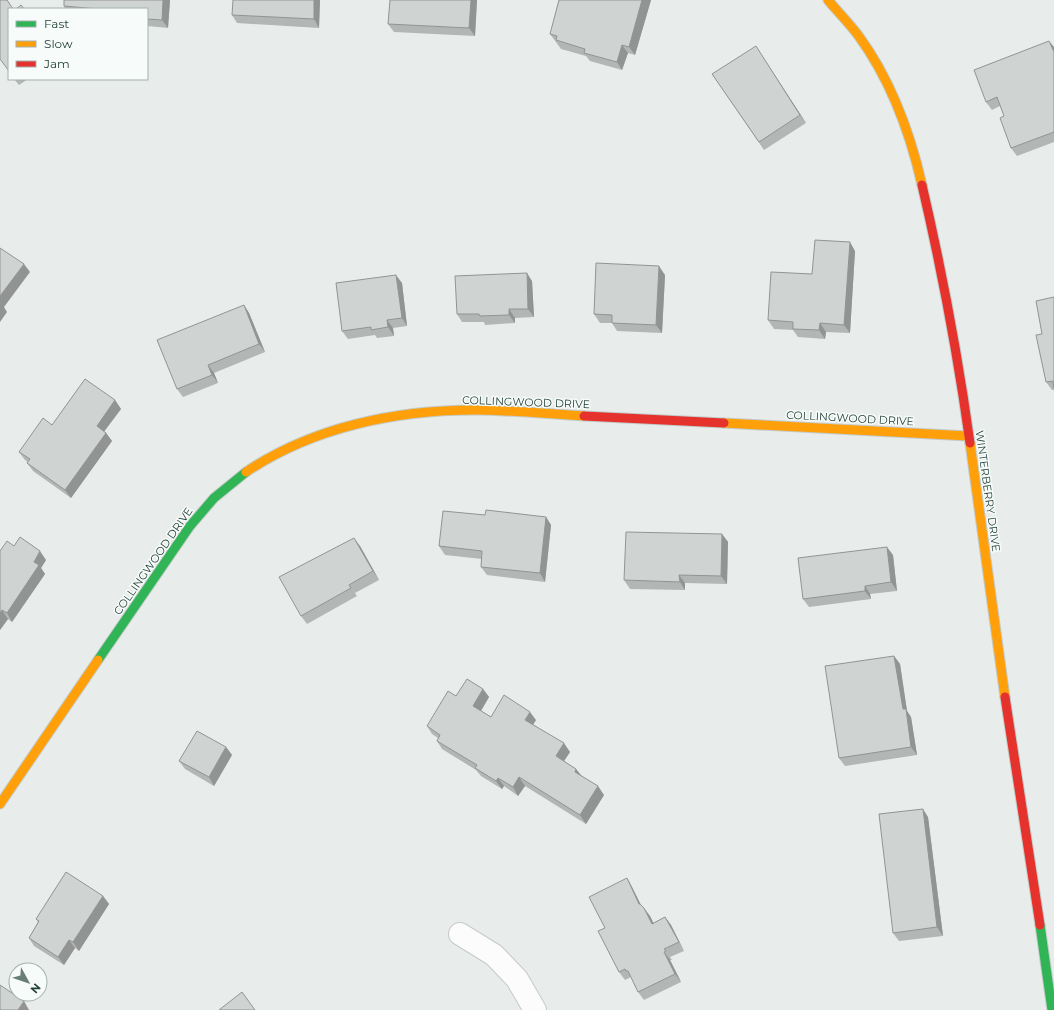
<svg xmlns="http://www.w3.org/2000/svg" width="1054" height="1010" viewBox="0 0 1054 1010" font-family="Montserrat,sans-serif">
	<rect width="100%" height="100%" fill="#e8edeb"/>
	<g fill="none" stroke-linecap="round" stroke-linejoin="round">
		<defs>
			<path id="street" d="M460 934 494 955 517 979 535 1010"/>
			<path id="fast" d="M98 660 190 526 214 498 246 472
				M1040 925 1052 1010"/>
			<path id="slow" d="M828 0C838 12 849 23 858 35 891 80 910 132 922 185
				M724 423 968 436
				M970 443 1005 697
				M246 472C313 427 396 410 475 410 511 410 548 414 584 416
				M0 804 98 660"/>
			<path id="jam" d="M922 185C942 271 958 356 970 443
				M584 416 724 423
				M1005 697 1040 925"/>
		</defs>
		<use href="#street" stroke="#c5cac8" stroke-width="24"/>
		<use href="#fast" stroke="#c3cbc8" stroke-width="11"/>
		<use href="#slow" stroke="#c3cbc8" stroke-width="11"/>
		<use href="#jam" stroke="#c3cbc8" stroke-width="11"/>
		<use href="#street" stroke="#fcfcfc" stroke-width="22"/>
		<use href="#fast" stroke="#30b455" stroke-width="9"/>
		<use href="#slow" stroke="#ff9f0a" stroke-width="9"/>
		<use href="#jam" stroke="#e5322d" stroke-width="9"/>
	</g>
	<path fill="#b2b6b5" d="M170 0 168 28 147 26V9H65L64 6Z
		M233 0H320L319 28 237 23 232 15Z
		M390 0H477L475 36 394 32 388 24Z
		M559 0H651L635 55 628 53 622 70 590 61 586 56 561 49 550 34Z
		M1054 47V142L1017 156 1011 148 1004 116 1000 106 992 110 986 102Z
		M761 54 806 123 764 150 712 74Z
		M14 79H28L19 85Z
		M855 251 850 333 826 332 825 339 798 337 793 330 774 329 768 320 812 274Z
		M665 275 662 333 617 331 612 323H600L594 314Z
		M532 281 534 317 515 318V323L485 325 484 322H462L457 314Z
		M402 283 407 326 393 328 394 336 377 338 375 335 348 339 342 331Z
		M1054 297V390H1052L1046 382 1042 334Z
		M244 305 249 313 265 352 214 373 218 383 183 397 177 389Z
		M115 400 121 409 104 432 106 433 112 441 71 498 33 471 27 463 28 462 25 460 19 452 52 425Z
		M485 515 546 517 551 525 545 582 487 575 481 567 482 559 445 555 439 546Z
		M722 534 728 542 727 584 685 583V590L630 589 624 580Z
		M14 546 46 560 41 568 45 574 12 622 8 619 0 630V551Z
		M360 546 379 580 355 593 357 596 307 624 301 616Z
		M893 555 897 591 870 594 871 599 809 607 803 599Z
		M894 656 900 664 907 711 911 717 917 755 845 766 839 758Z
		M483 689 489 697 481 711 491 717 536 720 533 724 570 752 564 761 576 769 582 776 604 795 586 824 525 786 518 796 504 786 502 789 481 776 476 770 442 749 437 741 438 738 432 734 427 726 456 696Z
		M226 747 232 755 214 786 185 769 179 761Z
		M928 817 943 936 899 941 893 933Z
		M627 878 632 887 640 904 650 916 653 923 665 917 671 925 684 951 670 957 672 960H670L681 982 644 1000 638 992 631 977 625 980 619 972 605 928Z
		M103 896 109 904 79 951 75 948 64 965 34 946 29 938 38 922 36 919Z"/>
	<path fill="#919493" d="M163 0H170L168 28 162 20Z
		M314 0H320L319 28 314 19Z
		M471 0H477L475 36 469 28Z
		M642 0H651L635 55 629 47Z
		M1049 41 1054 47V52Z
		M622 45 628 53 622 70 617 62Z
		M756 46 761 54 806 123 800 115Z
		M850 242 855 251 850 333 844 325Z
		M24 264 30 272 4 307 7 312 0 322V296Z
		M659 266 665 275 662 333 656 325Z
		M527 273 532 281 534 317 528 309Z
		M396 275 402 283 407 326 402 318Z
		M244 305 249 313 265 352 259 344Z
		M509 309 515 318V323L509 315Z
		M387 320 393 328 394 336 388 327Z
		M820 323 826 332 825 339 819 330Z
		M208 365 214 373 218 383 212 375Z
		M115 400 121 409 102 434 97 426Z
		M106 433 112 441 71 498 65 490Z
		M546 517 551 525 545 582 540 573Z
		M722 534 728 542 727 584 721 576Z
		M354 538 360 546 379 580 373 571Z
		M887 547 893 555 897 591 891 582Z
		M40 551 46 560 41 568 45 574 12 622 7 613 34 562Z
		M679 575 685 583V590L680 582Z
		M865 586 870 594 871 599 865 591Z
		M2 610 8 619 0 630V613Z
		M894 656 900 664 907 711 911 717 917 755 911 747 903 709Z
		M483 689 489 697 479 714 473 706Z
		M530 712 536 720 531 728 525 720Z
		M564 743 570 752 562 764 556 756Z
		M226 747 232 755 214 786 209 777Z
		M576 769 582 777 575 772Z
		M519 777 525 786 518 796 513 787Z
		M498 778 504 786 502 789 496 781Z
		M598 786 604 795 586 824 580 815Z
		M923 809 928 817 943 936 937 927Z
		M627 878 632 887 645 913 639 904Z
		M103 896 109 904 79 951 73 942Z
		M644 908 650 916 658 932 652 924Z
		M665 917 671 925 684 951 679 942Z
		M69 940 75 948 64 965 58 957Z
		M664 952 670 960 681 982 675 974Z
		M24 1001 29 1010H18Z"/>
	<path fill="#cfd4d2" stroke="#919493" d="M0 0H7L13 9H9V71L0 59Z
		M64 0H163L162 20 147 19V9H98L64 6Z
		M233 0H314V19L232 15Z
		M390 0H471L469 28 388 24Z
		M559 0H642L629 47 622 45 617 62 584 53 585 49 556 40 557 36 550 34Z
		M21 5 24 9H16Z
		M1049 41 1054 52V132L1011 148 1000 118 1004 116 997 97 986 102 974 70Z
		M756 46 800 115 759 142 712 74Z
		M815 240 850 242 844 325 820 323 819 330 793 329V322L768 320 771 272 812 274Z
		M0 248 24 264 0 296Z
		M596 263 659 266 656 325 612 323V315L594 314Z
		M527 273 528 309H509V315L480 316 479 314H457L455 276Z
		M396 275 402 318 387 320 388 327 371 330V327L342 331 336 283Z
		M1054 297V388L1053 381 1046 382 1036 335 1042 334 1036 301Z
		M244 305 259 344 208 365 212 375 177 389 157 340Z
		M85 379 115 400 97 426 106 433 65 490 27 463 30 459 19 452 43 418 52 425Z
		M486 510 546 517 540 573 481 567 482 551 439 546 443 511 485 515Z
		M626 532 722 534 721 576 679 575 680 582 624 580Z
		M20 537 40 551 34 562 39 565 7 613 2 610 0 613V551L7 541 14 546Z
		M354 538 373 571 349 585 351 588 301 616 279 577Z
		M887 547 891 582 865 586V591L803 599 798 558Z
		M894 656 903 709H906L911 747 839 758 825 666Z
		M467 679 483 689 473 706 491 717 504 695 530 712 525 720 564 743 556 756 576 769 575 772 598 786 580 815 519 777 513 787 498 778 496 781 475 768 477 765 437 741 440 735 427 726 448 691 456 696Z
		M197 731 226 747 209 777 179 761Z
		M923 809 937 927 893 933 879 814Z
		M66 872 103 896 73 942 69 940 58 957 29 938 39 921 36 919Z
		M627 878 639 904H640L644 908 652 924 665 917 679 942 664 949 666 951 664 952 675 974 638 992 628 971H626L625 969 619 972 598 931 605 928 589 897Z
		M0 985 24 1001 18 1010H0Z
		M242 992 255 1010H219Z"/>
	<g text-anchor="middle" stroke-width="3" stroke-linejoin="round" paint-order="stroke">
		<g font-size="11" fill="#24423a" stroke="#f7fbf9">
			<text transform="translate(526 402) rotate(2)" y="4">COLLINGWOOD DRIVE</text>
			<text transform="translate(850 418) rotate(3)" y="4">COLLINGWOOD DRIVE</text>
			<text transform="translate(988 491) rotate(82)" y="4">WINTERBERRY DRIVE</text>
			<text transform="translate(153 561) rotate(-55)" y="4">COLLINGWOOD DRIVE</text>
		</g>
	</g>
	<rect x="8" y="8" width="140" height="72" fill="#f7fbf9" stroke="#a3b1ad"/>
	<rect x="16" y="21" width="20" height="6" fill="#30b455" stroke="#a3b1ad"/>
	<text x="44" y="28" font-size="12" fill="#24423a">Fast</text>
	<rect x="16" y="41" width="20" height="6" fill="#ff9f0a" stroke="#a3b1ad"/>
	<text x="44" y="48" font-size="12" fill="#24423a">Slow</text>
	<rect x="16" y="61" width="20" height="6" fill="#e5322d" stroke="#a3b1ad"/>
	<text x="44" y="68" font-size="12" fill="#24423a">Jam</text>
	<g transform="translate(28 982) rotate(130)"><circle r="19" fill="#f7fbf9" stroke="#a3b1ad"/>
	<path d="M0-3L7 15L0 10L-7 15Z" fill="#697e78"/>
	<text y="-6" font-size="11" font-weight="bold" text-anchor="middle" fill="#24423a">N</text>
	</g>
</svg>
